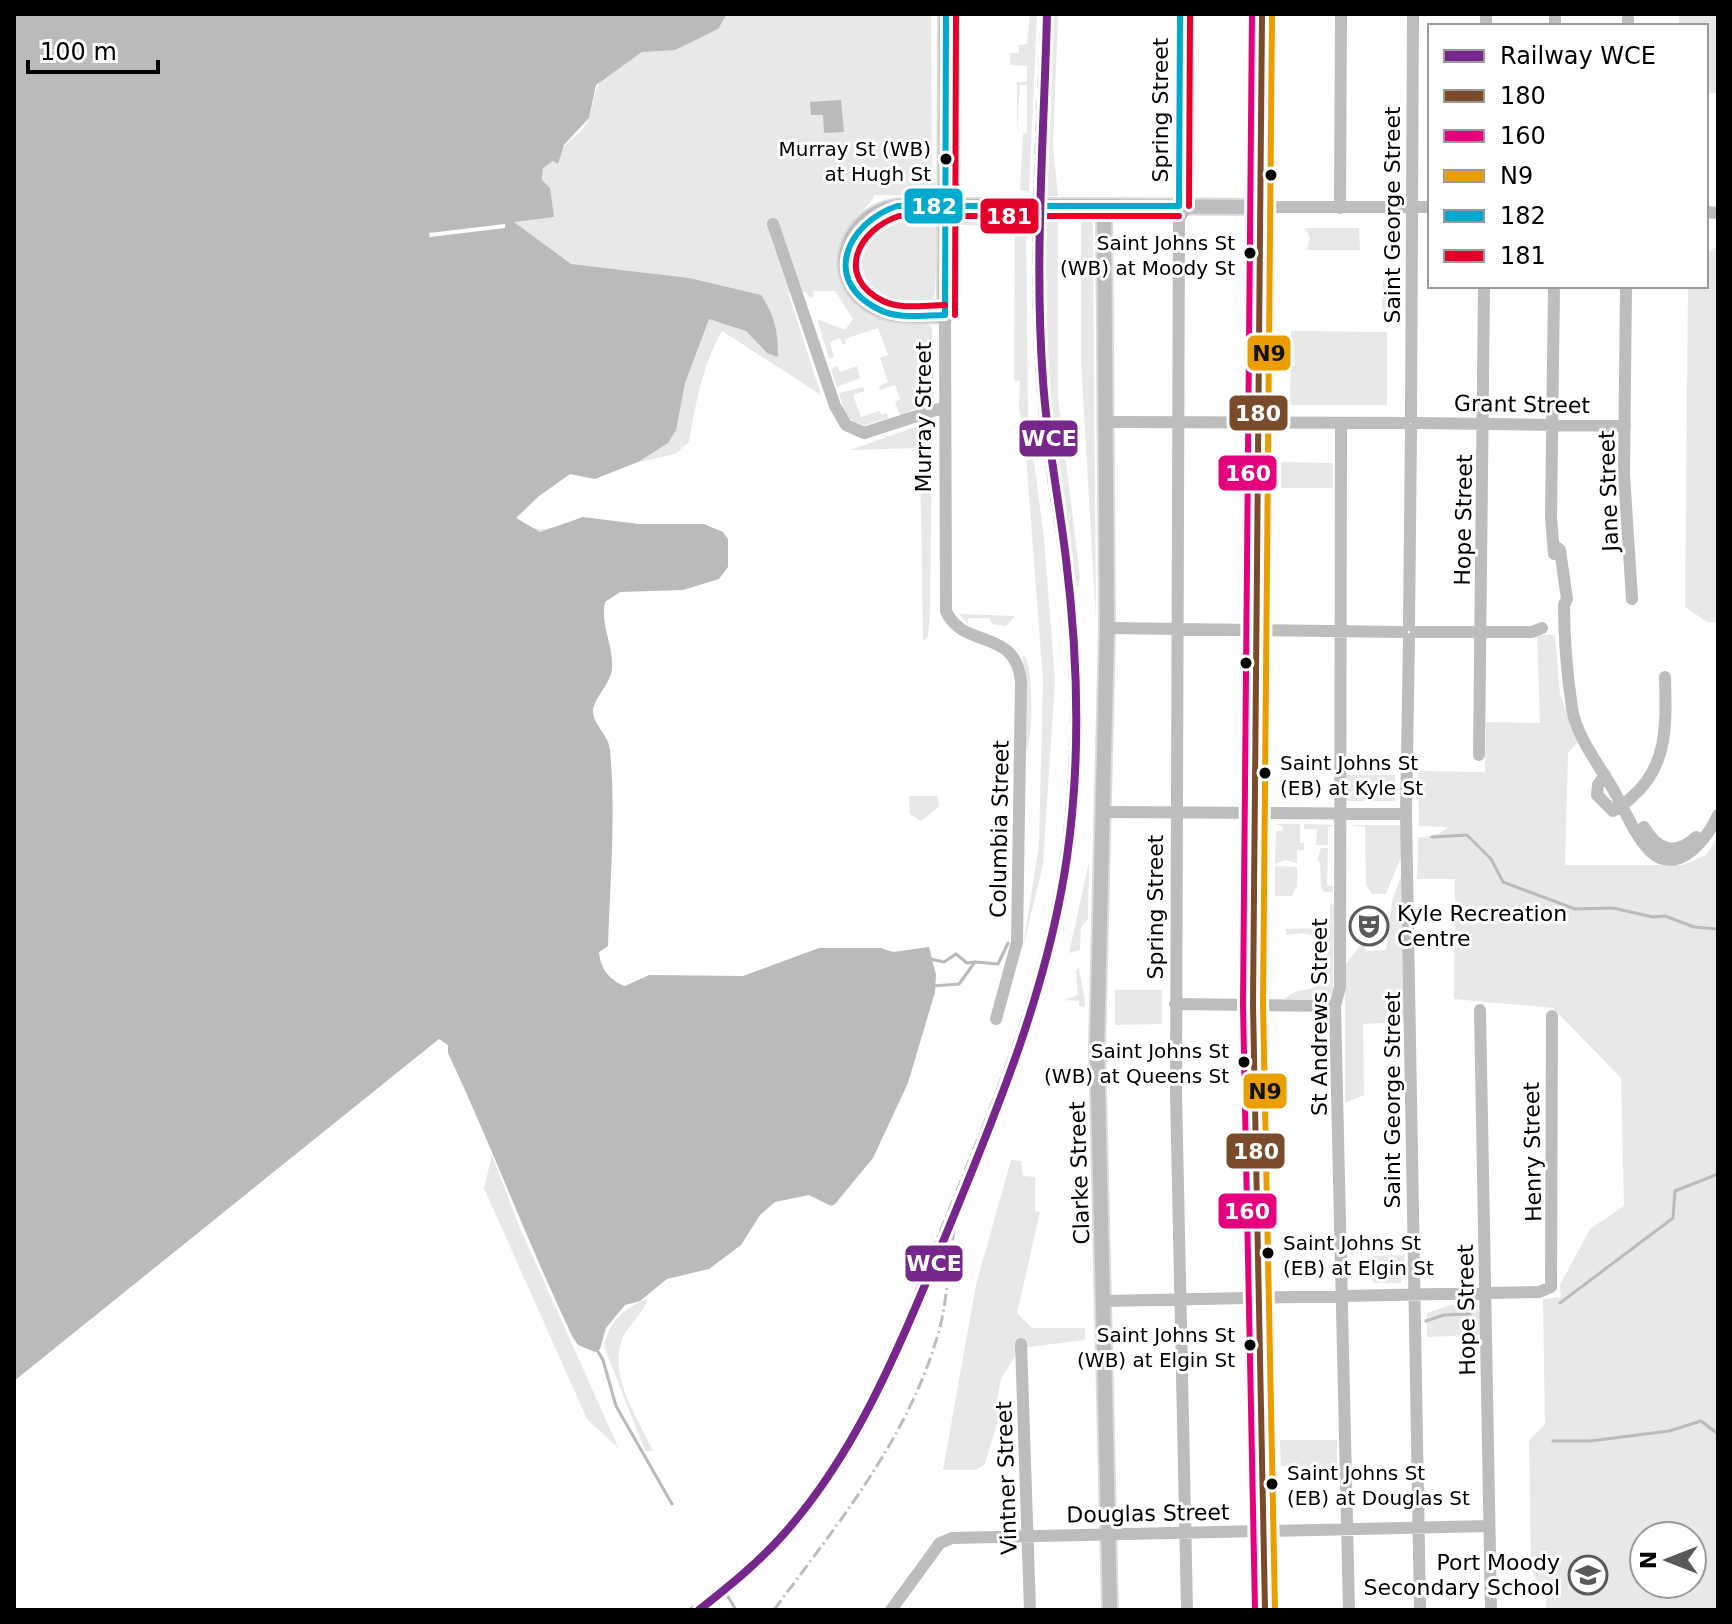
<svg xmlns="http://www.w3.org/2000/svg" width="1732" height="1624" viewBox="0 0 1732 1624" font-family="'DejaVu Sans',sans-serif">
	<rect width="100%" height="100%" fill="#fff"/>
	<path fill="#e8e8e8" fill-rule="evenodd" d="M367 14H931L932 176 938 186V196L875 195C868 209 855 214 848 228 827 263 850 314 890 320 904 322 922 317 932 327L934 401 900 415 895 402 900 399 895 385 880 390 879 386 888 382 880 358 888 355 878 328 845 339 846 344H842L840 338 830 342 834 357 829 359 817 319 845 330 853 319 835 291H813L814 296 810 298 805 292H788L821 395 722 331C702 367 696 402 689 442L675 454 622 466 595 479 570 474 539 496 517 517C537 539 558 526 583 517L565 536 480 534ZM605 74C590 95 596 104 587 122 578 139 559 142 558 164L553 161 543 167 542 180 547 187 529 174Z
		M1030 14H1037L1029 192 1020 190 1023 134 1027 132V85H1020L1017 134V82H1027V66L1010 65V53H1019V45L1027 44Z
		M1049 14H1058L1053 147 1058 196H1045Z
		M1679 14H1718V93H1706V26H1679Z
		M938 212 935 294 931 303C924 309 918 310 908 309 849 305 829 238 888 214 901 209 923 212 938 212Z
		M965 212 966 216 1026 215 1028 415 1044 539 1055 680 1043 864 1022 953 1039 845 1043 681 1024 429 1019 409 1020 381 1014 380 1015 232 1012 226 962 225 961 213Z
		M1046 213H1058V397L1080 577 1078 588 1073 578 1044 347Z
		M1081 213 1091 219 1093 227 1096 621 1081 361Z
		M1305 228H1359L1360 250H1307L1310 238Z
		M1718 246V622H1707L1685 607 1688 286H1706V253Z
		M1383 281 1396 282 1394 319H1382Z
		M1291 331 1387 332V405H1290Z
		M837 365 840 372 857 366 860 378 837 387 831 370Z
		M863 387 865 391 853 395 861 417 880 411 881 415 887 413 888 418 862 426 846 417 839 393Z
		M921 425 932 434 930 613 928 637 923 641 920 448 850 450Z
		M1281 462 1333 463V488H1281Z
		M959 614 1015 616 1006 626 992 624 989 618H968V624Z
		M1537 635H1555L1560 695 1578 742 1568 753 1565 865H1683L1706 855 1718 836V1610H1546V1600L1531 1569 1529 1440 1545 1424 1543 1299 1561 1297 1560 1285 1590 1229 1624 1206 1621 1078 1553 1008 1454 999 1455 879H1417L1418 838 1438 834 1449 827 1419 826 1418 771 1485 772 1486 722 1540 723ZM1644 1536H1692V1584H1644Z
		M1022 656 1026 657C1033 676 1034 738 1025 755L1026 676Z
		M1344 775H1395V801H1344Z
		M909 796H937L940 806 921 821 910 814Z
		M1276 824H1300V843H1304V850H1297V863L1285 860 1275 864 1276 831H1282L1283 827Z
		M1304 824 1334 825 1328 827V845H1316L1317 829H1304Z
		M1347 825H1400L1403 852 1386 894H1372L1366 885 1365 827Z
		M1263 830H1269L1268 896 1263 895Z
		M1321 848H1328L1327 885 1333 886V892H1324L1321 887 1320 862 1317 861Z
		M1089 862 1088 920 1081 926 1080 950 1069 953Z
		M1275 866 1297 867V886L1292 896H1275Z
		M1403 871 1404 1022 1363 1024 1364 1095 1345 1103V965L1365 940V951L1386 950 1392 901Z
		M1330 903 1334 905 1333 991 1328 999H1285C1304 980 1326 1003 1327 956L1323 954 1325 939 1303 933 1287 935 1285 929 1329 928Z
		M1268 946V994H1263L1262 948Z
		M1079 967C1080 981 1085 992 1085 1007L1079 1006V1001L1064 1000 1078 995 1076 971Z
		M1115 990H1162V1024L1115 1025Z
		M492 1155 519 1226 619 1449 587 1419 484 1188Z
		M1011 1160 1021 1161 1023 1176 1035 1177V1211L1040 1212 1017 1313 1032 1328H1085V1340L1020 1348 1001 1379 997 1400 1000 1413 985 1464 976 1470H943L976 1285Z
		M1405 1255 1401 1283H1373V1256Z
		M647 1299C645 1313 627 1325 622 1340 608 1376 638 1418 653 1451H645L604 1346C609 1321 624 1308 647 1299Z
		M1450 1305H1473L1480 1312V1335L1427 1337V1313Z
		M1280 1440H1337V1465L1281 1466Z"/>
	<path fill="#bababa" d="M14 14H727L718 29 675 50 642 52 596 85 589 118 564 145 558 164 553 161 543 168 542 180 550 188 554 217 514 222 571 264 689 278 761 295C775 316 778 332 778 357L767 353 746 331 709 319 685 383 676 430 668 443 638 462 595 479 570 474 539 496 516 518 540 532 583 517 638 524H704L723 532 728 539V567L719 579 683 590 620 592 605 602C600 624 613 644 612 667 612 683 594 697 593 711 593 725 609 735 610 750 616 814 610 882 608 946L599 952C600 968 610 981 625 986L649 975 743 976 819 948H881L893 952 929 947 936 975 935 992 908 1083 873 1158 835 1204 831 1206 809 1195 775 1202 760 1215 741 1245 709 1269 667 1279 640 1301 625 1305 606 1328 600 1349 595 1352 578 1345 572 1336C528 1243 492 1147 448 1053V1045L439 1039 14 1381Z
		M841 100 844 132 824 133 823 115H811L810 102Z"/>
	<path fill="#fff" d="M505 224V228L430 237 429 233Z"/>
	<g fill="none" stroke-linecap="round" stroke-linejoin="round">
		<path stroke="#bababa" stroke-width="3" d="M1432 837 1467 835 1491 859 1503 882 1575 909 1613 908 1653 917 1665 916 1694 927 1718 929
			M930 959 944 962 956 954 967 963 975 962
			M933 986 959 984 975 962 998 964 1008 943
			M1560 1303 1673 1218 1675 1191 1718 1174
			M1426 1321 1444 1315 1470 1314
			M597 1350 603 1360 616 1406 672 1504
			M1553 1441H1590L1669 1431 1701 1421 1718 1434
			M727 1595 736 1610"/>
		<defs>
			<path id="major" d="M1262 14 1253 1005 1265 1610
				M906 206C847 206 820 280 876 308 896 319 923 315 945 315L946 14
				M1085 206 1259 207
				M1104 206 1107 628 1097 1047 1110 1610"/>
		</defs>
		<use href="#major" stroke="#dbdbdb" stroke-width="18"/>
		<path stroke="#bdbdbd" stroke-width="12" d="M1555 14V26
			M1486 26V14
			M1628 26V14
			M1179 206 1180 14
			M1259 207H1430
			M1340 208 1341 14
			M1706 212 1718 213
			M773 224 835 406 846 425 864 433 945 407
			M1554 286 1551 517 1554 554
			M1626 286 1624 474 1632 599
			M945 315 946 611C963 650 1016 627 1021 682L1017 942 996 1019
			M1411 417 1413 14
			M1107 422 1404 423
			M1417 423 1625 426
			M1341 424 1340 987 1335 1006 1349 1610
			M1555 546 1560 550 1567 599 1564 605C1564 640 1567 674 1572 708 1576 736 1599 765 1613 789 1624 808 1635 837 1651 852 1679 877 1709 836 1718 815
			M1409 625 1411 430
			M1107 628 1402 632
			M1416 632H1532L1542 628
			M1409 639 1406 814 1420 1610
			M1479 755 1484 286
			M1605 775 1598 785 1597 795 1613 811C1621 808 1627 802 1633 796 1669 765 1666 721 1665 677
			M1104 812 1406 814
			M1644 827C1658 851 1676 856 1696 837
			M1175 1004 1335 1006
			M1480 1010 1491 1610
			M1104 1301 1539 1292 1551 1287 1552 1016
			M1021 1344 1030 1610
			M891 1610 940 1543 952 1538 1489 1526
			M1187 1610 1176 1092 1179 218 1188 206"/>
		<use href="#major" stroke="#bdbdbd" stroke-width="14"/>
		<path stroke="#bdbdbd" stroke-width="3" stroke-dasharray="12 4 2 4" stroke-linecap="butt" d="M689 1610C822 1518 869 1408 927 1264 980 1132 1041 1000 1061 859 1074 767 1073 668 1063 577 1055 515 1043 453 1038 390 1028 265 1037 139 1042 14
			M774 1610C839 1522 911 1435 940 1327 950 1287 948 1246 960 1206"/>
		<defs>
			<path id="major-bridge" d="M906 206H1085"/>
		</defs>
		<use href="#major-bridge" stroke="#dbdbdb" stroke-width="18" stroke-linecap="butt"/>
		<use href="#major-bridge" stroke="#bdbdbd" stroke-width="14"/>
		<defs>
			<path id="bus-1" d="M1262 14 1253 1005 1265 1610"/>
			<path id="bus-2" d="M1252 14 1243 1005 1255 1610"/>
			<path id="bus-3" d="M1272 14 1263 1005 1275 1610"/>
			<path id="bus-4" d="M1179 206 1180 14
				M945 315C924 315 898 320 878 309 821 280 847 223 897 206H1179
				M945 315 946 14"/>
			<path id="bus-5" d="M1189 206 1190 14
				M945 305C925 305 901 310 883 301 835 277 857 230 899 216H1179
				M955 315 956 14"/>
		</defs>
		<use href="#bus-1" stroke="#fff" stroke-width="12"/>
		<use href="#bus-2" stroke="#fff" stroke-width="12"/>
		<use href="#bus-3" stroke="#fff" stroke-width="12"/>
		<use href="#bus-4" stroke="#fff" stroke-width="12"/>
		<use href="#bus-5" stroke="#fff" stroke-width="12"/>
		<use href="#bus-1" stroke="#7a4b2a" stroke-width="6"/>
		<use href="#bus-2" stroke="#e5007d" stroke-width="6"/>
		<use href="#bus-3" stroke="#eb9e00" stroke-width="6"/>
		<use href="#bus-4" stroke="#00a9ce" stroke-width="6"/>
		<use href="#bus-5" stroke="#e4002b" stroke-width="6"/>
		<defs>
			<path id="rail-1" d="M699 1610C728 1587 757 1564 782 1536 855 1455 896 1354 938 1254 991 1125 1047 996 1067 857 1081 759 1078 657 1066 559 1059 500 1047 441 1043 381 1034 259 1044 136 1047 14"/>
		</defs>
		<use href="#rail-1" stroke="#fff" stroke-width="14"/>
		<use href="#rail-1" stroke="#77278b" stroke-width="8"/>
	</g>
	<defs>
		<symbol id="theatre-ring" viewBox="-11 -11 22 22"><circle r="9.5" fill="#fff" stroke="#595959" stroke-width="1.5"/><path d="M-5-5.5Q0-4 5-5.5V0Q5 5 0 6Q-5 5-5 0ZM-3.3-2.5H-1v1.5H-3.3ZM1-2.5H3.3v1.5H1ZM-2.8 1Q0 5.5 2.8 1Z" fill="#595959"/></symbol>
		<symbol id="school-ring" viewBox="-11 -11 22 22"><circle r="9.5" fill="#fff" stroke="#595959" stroke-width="1.5"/><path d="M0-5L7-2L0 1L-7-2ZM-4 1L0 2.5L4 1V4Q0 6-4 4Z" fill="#595959"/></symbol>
	</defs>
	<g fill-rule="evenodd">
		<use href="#theatre-ring" x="1347" y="904" width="44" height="44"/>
		<use href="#school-ring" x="1566" y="1553" width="44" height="44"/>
	</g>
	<g fill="#000" stroke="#fff" stroke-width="3">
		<circle cx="946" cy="159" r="7"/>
		<circle cx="1271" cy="175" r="7"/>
		<circle cx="1250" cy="253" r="7"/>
		<circle cx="1246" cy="663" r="7"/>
		<circle cx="1265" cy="773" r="7"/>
		<circle cx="1244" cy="1062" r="7"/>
		<circle cx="1268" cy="1253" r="7"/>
		<circle cx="1250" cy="1345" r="7"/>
		<circle cx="1272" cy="1484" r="7"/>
	</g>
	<g text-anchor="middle" stroke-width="6" stroke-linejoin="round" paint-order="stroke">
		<g font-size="20" fill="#000" stroke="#fff" text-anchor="end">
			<text x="931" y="156">Murray St (WB)<tspan x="931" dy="25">at Hugh St</tspan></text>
			<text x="1235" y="250">Saint Johns St<tspan x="1235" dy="25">(WB) at Moody St</tspan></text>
			<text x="1280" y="770" text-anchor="start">Saint Johns St<tspan x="1280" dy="25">(EB) at Kyle St</tspan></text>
			<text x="1229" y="1058">Saint Johns St<tspan x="1229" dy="25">(WB) at Queens St</tspan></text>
			<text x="1283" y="1250" text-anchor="start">Saint Johns St<tspan x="1283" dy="25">(EB) at Elgin St</tspan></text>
			<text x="1235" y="1342">Saint Johns St<tspan x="1235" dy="25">(WB) at Elgin St</tspan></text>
			<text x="1287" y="1480" text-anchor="start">Saint Johns St<tspan x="1287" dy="25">(EB) at Douglas St</tspan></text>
		</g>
		<g font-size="22" fill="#000" stroke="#fff">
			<text transform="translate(1160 110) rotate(-90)" y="8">Spring Street</text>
			<text transform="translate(1392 215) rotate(-90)" y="8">Saint George Street</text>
			<text transform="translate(1522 404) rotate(1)" y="8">Grant Street</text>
			<text transform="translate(923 417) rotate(-90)" y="8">Murray Street</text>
			<text transform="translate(1608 491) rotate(-92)" y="8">Jane Street</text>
			<text transform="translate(1463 520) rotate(-89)" y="8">Hope Street</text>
			<text transform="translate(999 829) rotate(-89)" y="8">Columbia Street</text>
			<text transform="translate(1155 907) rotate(-90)" y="8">Spring Street</text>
			<text transform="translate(1319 1017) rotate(-90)" y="8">St Andrews Street</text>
			<text transform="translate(1392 1100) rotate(-90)" y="8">Saint George Street</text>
			<text transform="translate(1532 1152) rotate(-91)" y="8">Henry Street</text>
			<text transform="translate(1079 1173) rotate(-92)" y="8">Clarke Street</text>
			<text transform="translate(1466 1310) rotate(-91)" y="8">Hope Street</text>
			<text transform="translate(1006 1478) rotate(-92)" y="8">Vintner Street</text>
			<text transform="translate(1148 1513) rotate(-1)" y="8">Douglas Street</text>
		</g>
		<g font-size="22" fill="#000" stroke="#fff" text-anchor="start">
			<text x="1397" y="921">Kyle Recreation<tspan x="1397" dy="25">Centre</tspan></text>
			<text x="1560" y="1570" text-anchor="end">Port Moody<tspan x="1560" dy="25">Secondary School</tspan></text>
		</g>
	</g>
	<g stroke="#fff" stroke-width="3">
		<rect x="903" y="187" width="61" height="38" rx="8" fill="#00a9ce"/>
		<rect x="979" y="197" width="61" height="38" rx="8" fill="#e4002b"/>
		<rect x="1246" y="334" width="46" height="38" rx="8" fill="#eb9e00"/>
		<rect x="1228" y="394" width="61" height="38" rx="8" fill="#7a4b2a"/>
		<rect x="1018" y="419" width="61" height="39" rx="8" fill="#77278b"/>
		<rect x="1217" y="454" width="61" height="38" rx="8" fill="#e5007d"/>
		<rect x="1242" y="1072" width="46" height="38" rx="8" fill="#eb9e00"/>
		<rect x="1225" y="1132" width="61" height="38" rx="8" fill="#7a4b2a"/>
		<rect x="1217" y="1192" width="61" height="38" rx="8" fill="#e5007d"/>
		<rect x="904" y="1244" width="60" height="39" rx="8" fill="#77278b"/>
	</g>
	<g font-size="22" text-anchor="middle" font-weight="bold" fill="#fff">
		<text x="934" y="214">182</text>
		<text x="1009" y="224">181</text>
		<text x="1258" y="421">180</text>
		<text x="1049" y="446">WCE</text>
		<text x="1248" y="481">160</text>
		<text x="1256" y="1159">180</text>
		<text x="1247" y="1219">160</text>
		<text x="934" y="1271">WCE</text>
	</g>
	<g font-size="22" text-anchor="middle" font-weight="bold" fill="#111">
		<text x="1269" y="361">N9</text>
		<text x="1265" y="1099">N9</text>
	</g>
	<rect width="1732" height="1624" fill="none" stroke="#000000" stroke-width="32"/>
	<rect x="1428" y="24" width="280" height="264" fill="#ffffff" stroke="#999999" stroke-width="2"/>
	<rect x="1444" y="50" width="40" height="12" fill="#77278b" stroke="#999999" stroke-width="2"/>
	<text x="1500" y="64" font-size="24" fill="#000000">Railway WCE</text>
	<rect x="1444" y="90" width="40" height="12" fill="#7a4b2a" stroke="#999999" stroke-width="2"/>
	<text x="1500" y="104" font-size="24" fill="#000000">180</text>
	<rect x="1444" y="130" width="40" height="12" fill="#e5007d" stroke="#999999" stroke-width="2"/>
	<text x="1500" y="144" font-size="24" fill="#000000">160</text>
	<rect x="1444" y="170" width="40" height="12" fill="#eb9e00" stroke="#999999" stroke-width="2"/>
	<text x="1500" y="184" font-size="24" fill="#000000">N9</text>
	<rect x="1444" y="210" width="40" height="12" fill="#00a9ce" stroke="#999999" stroke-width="2"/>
	<text x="1500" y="224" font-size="24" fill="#000000">182</text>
	<rect x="1444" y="250" width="40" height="12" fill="#e4002b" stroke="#999999" stroke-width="2"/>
	<text x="1500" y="264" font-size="24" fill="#000000">181</text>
	<g transform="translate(1668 1560) rotate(270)"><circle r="38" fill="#ffffff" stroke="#999999" stroke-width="2"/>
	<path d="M0-6L14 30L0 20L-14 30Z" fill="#595959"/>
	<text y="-12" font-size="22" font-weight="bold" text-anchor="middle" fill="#000000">N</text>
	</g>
	<path d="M28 60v12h130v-12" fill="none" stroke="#000000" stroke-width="4"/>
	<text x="40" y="60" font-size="24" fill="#000000" stroke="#ffffff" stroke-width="6" paint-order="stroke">100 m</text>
</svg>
